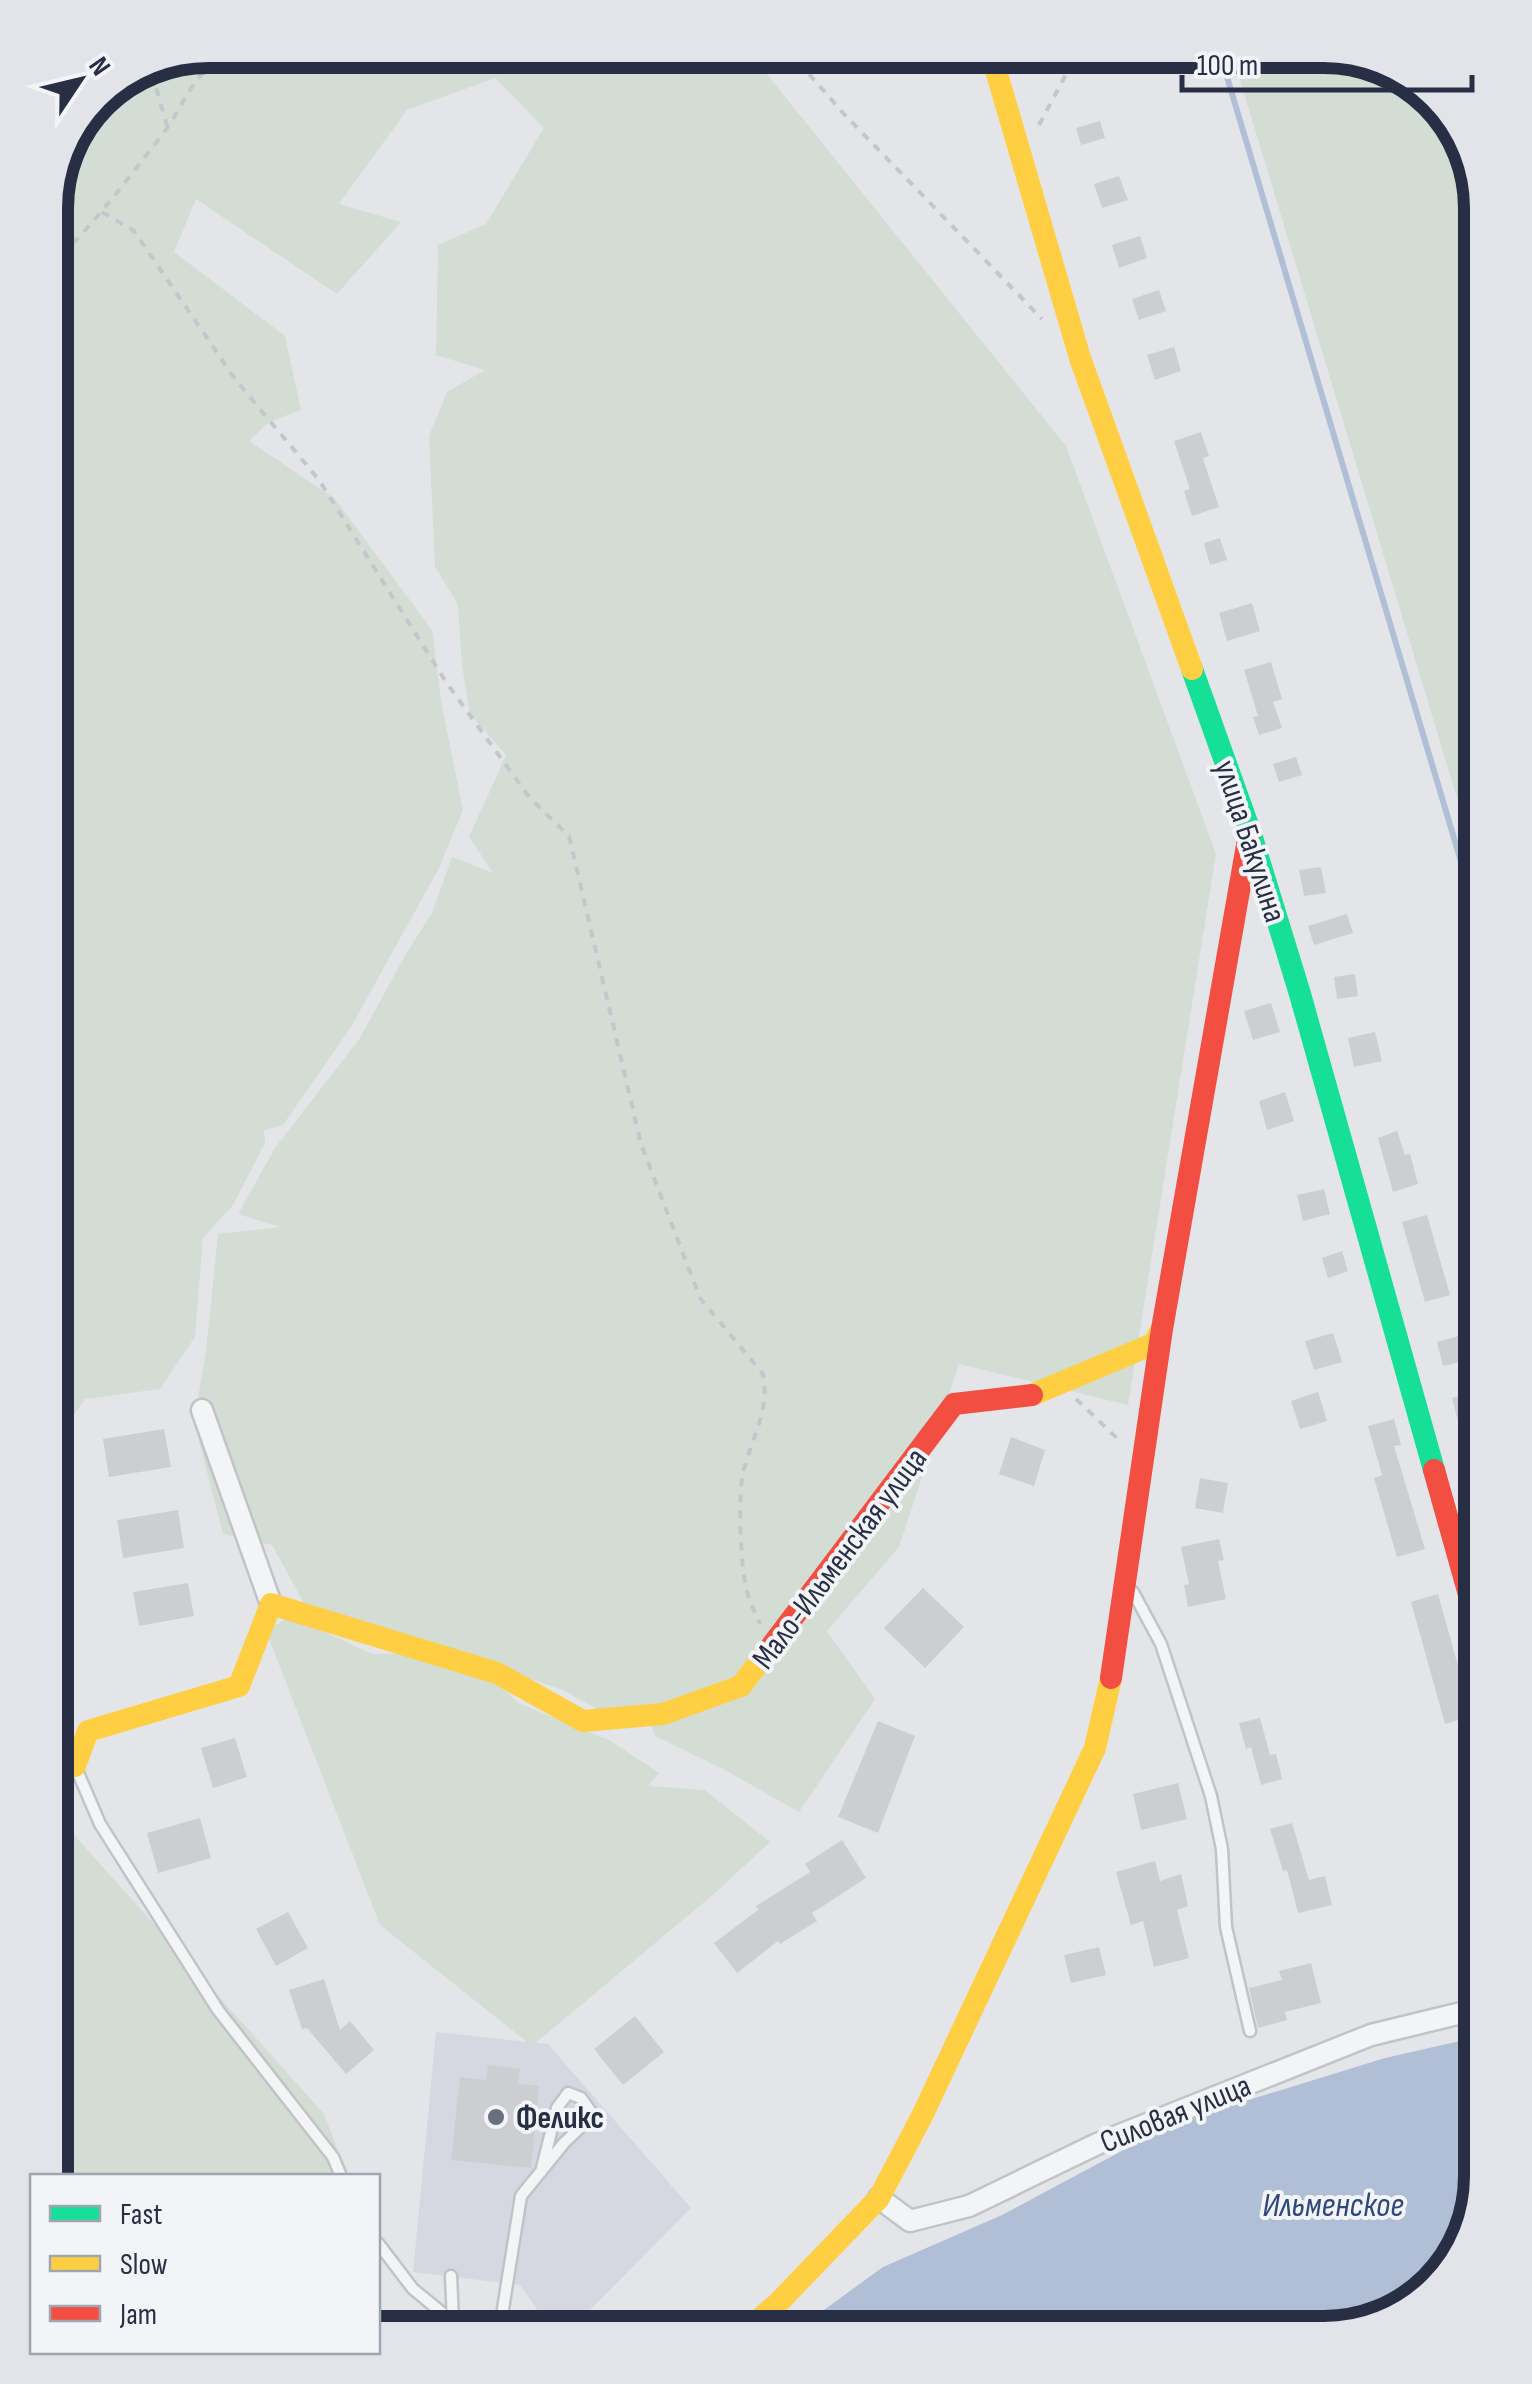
<svg xmlns="http://www.w3.org/2000/svg" width="1532" height="2384" viewBox="0 0 1532 2384" font-family="'Sofia Sans Condensed',sans-serif">
	<rect width="100%" height="100%" fill="#e4e5e9"/>
	<path fill="#d5d8e0" d="M436 2032 548 2044 691 2208 566 2334H554L520 2285 413 2272Z"/>
	<path fill="#d3ddd4" d="M207 50H714L762 68 1066 446 1216 854 1128 1405 959 1364 899 1547 827 1631 875 1699 799 1812 725 1770 655 1736 647 1712 618 1721 563 1690 479 1662 518 1703 609 1740 659 1773 648 1786 705 1790 770 1842 715 1893 532 2046 380 1925 266 1631 298 1612 322 1631 372 1654 454 1653 305 1605 272 1545 223 1534 194 1422 206 1351 218 1234 280 1227 238 1214 275 1148 360 1038 407 952 432 913 452 857 493 873 469 837 506 755 470 714 462 665 458 605 435 566 429 436 447 392 485 370 436 355 438 245 486 224 544 128 495 78 407 110 339 204 401 222 337 294 196 199 174 252 285 336 301 410 269 422 249 441 335 499 432 630 442 706 463 810 439 868 351 1027 283 1125 264 1130 265 1143 233 1205 203 1238 195 1337 160 1389 85 1399 50 1450V198L96 96Z
		M1231 50H1336L1413 77 1466 137 1482 207V881Z
		M50 1808 324 2114 348 2176H50Z"/>
	<path fill="#b0bed6" d="M1482 2036V2177L1456 2264 1395 2318 1325 2334H791L883 2267 1002 2215 1174 2123 1385 2058Z"/>
	<g fill="none" stroke-linecap="round" stroke-linejoin="round">
		<path stroke="#b0bed6" stroke-width="6" d="M1219 50 1482 932"/>
	</g>
	<path fill="#cdced2" d="M1100 121 1105 138 1081 145 1076 128Z
		M1119 176 1128 200 1102 208 1094 184Z
		M1140 236 1147 258 1119 268 1112 245Z
		M1159 290 1166 311 1139 320 1132 299Z
		M1174 347 1181 371 1155 380 1147 355Z
		M1201 432 1209 456 1203 458 1219 507 1192 516 1184 491 1190 489 1174 441Z
		M1220 538 1227 560 1210 565 1204 543Z
		M1252 603 1260 631 1227 641 1219 613Z
		M1271 662 1282 699 1273 702 1282 728 1259 735 1253 717 1258 716 1244 670Z
		M1296 757 1302 775 1279 782 1273 764Z
		M1321 867 1326 893 1304 896 1299 870Z
		M1347 914 1353 933 1314 945 1308 926Z
		M1355 974 1358 996 1337 999 1334 977Z
		M1271 1003 1280 1032 1253 1040 1244 1011Z
		M1375 1032 1382 1061 1354 1067 1348 1038Z
		M1285 1092 1294 1121 1267 1130 1259 1101Z
		M1397 1131 1405 1155 1410 1154 1418 1184 1393 1192 1378 1138Z
		M1324 1189 1330 1214 1303 1221 1297 1195Z
		M1427 1215 1450 1295 1425 1302 1402 1222Z
		M1342 1251 1348 1271 1328 1278 1322 1258Z
		M1333 1333 1342 1362 1314 1370 1305 1341Z
		M1462 1335 1469 1360 1443 1366 1437 1342Z
		M1482 1390V1419L1459 1425 1452 1398Z
		M1318 1392 1327 1421 1300 1429 1291 1401Z
		M1394 1419 1401 1445 1394 1446 1425 1549 1397 1557 1374 1478 1382 1475 1368 1426Z
		M164 1429 171 1467 109 1477 103 1439Z
		M1011 1437 1045 1450 1034 1486 999 1474Z
		M1200 1478 1228 1483 1223 1513 1195 1508Z
		M178 1510 184 1548 123 1558 117 1520Z
		M1219 1539 1224 1560 1218 1561 1226 1599 1188 1607 1184 1585 1189 1584 1181 1547Z
		M188 1583 194 1616 139 1626 133 1592Z
		M923 1588 964 1627 925 1668 884 1628Z
		M1438 1594 1472 1716 1445 1724 1411 1602Z
		M1260 1718 1270 1755 1276 1754 1282 1779 1261 1785 1251 1747 1246 1749 1239 1723Z
		M878 1721 915 1736 878 1833 838 1817Z
		M235 1738 247 1777 213 1788 201 1748Z
		M1178 1783 1187 1819 1141 1830 1133 1794Z
		M200 1818 211 1858 158 1873 147 1833Z
		M1292 1823 1309 1880 1325 1876 1332 1905 1298 1913 1287 1870 1283 1871 1270 1829Z
		M842 1840 866 1878 812 1913 817 1921 780 1944 778 1941 737 1973 714 1943 758 1910 756 1906 810 1872 805 1864Z
		M1155 1861 1160 1881 1181 1874 1188 1906 1177 1910 1189 1958 1154 1967 1143 1921 1131 1925 1116 1872Z
		M288 1912 308 1948 276 1966 256 1929Z
		M1099 1947 1106 1975 1071 1983 1064 1955Z
		M1311 1963 1321 2003 1285 2012 1287 2020 1258 2028 1249 1988 1282 1980 1279 1971Z
		M324 1979 340 2030 350 2021 374 2050 346 2074 307 2028 302 2029 289 1990Z
		M635 2016 664 2052 623 2085 594 2049Z
		M488 2065 520 2069 518 2084 539 2086 531 2168 451 2160 460 2077 486 2080Z"/>
	<g fill="none" stroke-linecap="round" stroke-linejoin="round">
		<defs>
			<path id="lane" d="M1133 1592 1161 1644 1211 1796 1222 1849 1226 1927 1250 2031
				M76 1768 100 1824 218 2010 333 2157 341 2176
				M378 2243 413 2289 468 2334
				M451 2276 453 2321
				M499 2334 521 2196 564 2143 593 2115 581 2098 568 2093 557 2108 541 2172"/>
			<path id="street" d="M202 1410 271 1604
				M879 2198 910 2221 969 2206 1097 2144 1371 2035 1482 2008"/>
		</defs>
		<use href="#lane" stroke="#c2c3c7" stroke-width="15"/>
		<use href="#street" stroke="#c2c3c7" stroke-width="25"/>
		<path stroke="#c5c6cc" stroke-width="4" stroke-dasharray="8 8" stroke-linecap="butt" d="M788 50 844 114 1042 319
			M152 73 167 126
			M1039 125 1079 50
			M102 212 134 231 235 379 319 480 446 682 529 797 569 836 641 1144 700 1298 763 1374C770 1410 752 1438 743 1472 738 1495 740 1572 748 1595 751 1605 756 1614 760 1624
			M50 266C94 225 125 182 162 135 189 99 191 69 238 50
			M1076 1399 1120 1441"/>
		<use href="#lane" stroke="#f3f4f6" stroke-width="10"/>
		<use href="#street" stroke="#f3f4f6" stroke-width="20"/>
		<path stroke="#16e098" stroke-width="22" d="M1192 669 1250 831 1300 994 1434 1470"/>
		<path stroke="#ffcf43" stroke-width="22" d="M990 50 1080 358 1192 669
			M1032 1395 1153 1344 1162 1329
			M75 1766 88 1731 239 1686 271 1604 497 1673 583 1721 663 1714 741 1686 767 1652
			M742 2334 778 2303 879 2198 922 2116 1095 1748 1111 1678"/>
		<path stroke="#f24e42" stroke-width="22" d="M1434 1470 1482 1641
			M767 1652 954 1404 1032 1395
			M1111 1678 1162 1329 1249 834"/>
	</g>
	<circle fill="#6a6f7e" stroke="#f2f4f8" stroke-width="4" cx="496" cy="2117" r="10"/>
	<g text-anchor="middle" stroke-width="8" stroke-linejoin="round" paint-order="stroke">
		<g font-size="32" fill="#282f45" stroke="#f2f4f8">
			<text transform="translate(1251 841) rotate(72)" y="11">улица Бакулина</text>
			<text transform="translate(839 1558) rotate(-53)" y="11">Мало-Ильменская улица</text>
			<text transform="translate(1175 2113) rotate(-22)" y="11">Силовая улица</text>
		</g>
		<g font-size="32" font-weight="bold" fill="#282f45" stroke="#f2f4f8" text-anchor="start">
			<text x="516" y="2128">Феликс</text>
		</g>
		<g font-size="35" font-style="italic" fill="#2f487c" stroke="#f2f4f8">
			<text x="1333" y="2216">Ильменское</text>
		</g>
	</g>
	<path d="M0 0H1532V2384H0ZM208 68H1324A140 140 0 0 1 1464 208V2176A140 140 0 0 1 1324 2316H208A140 140 0 0 1 68 2176V208A140 140 0 0 1 208 68Z" fill="#e2e4ea" fill-rule="evenodd"/>
	<path fill="none" stroke="#282f45" stroke-width="12" d="M208 68H1324A140 140 0 0 1 1464 208V2176A140 140 0 0 1 1324 2316H208A140 140 0 0 1 68 2176V208A140 140 0 0 1 208 68Z"/>
	<rect x="30" y="2174" width="350" height="180" fill="#f2f4f8" stroke="#a1a5b0" stroke-width="2.5"/>
	<rect x="50" y="2206" width="50" height="15" fill="#16e098" stroke="#a1a5b0" stroke-width="2.5"/>
	<text x="120" y="2224" font-size="30" fill="#282f45">Fast</text>
	<rect x="50" y="2256" width="50" height="15" fill="#ffcf43" stroke="#a1a5b0" stroke-width="2.5"/>
	<text x="120" y="2274" font-size="30" fill="#282f45">Slow</text>
	<rect x="50" y="2306" width="50" height="15" fill="#f24e42" stroke="#a1a5b0" stroke-width="2.5"/>
	<text x="120" y="2324" font-size="30" fill="#282f45">Jam</text>
	<g transform="translate(80 80) rotate(55)" stroke="#f2f4f8" stroke-width="8" paint-order="stroke">
	<path d="M0-8L18 38L0 25L-18 38Z" fill="#282f45"/>
	<text y="-15" font-size="28" font-weight="bold" text-anchor="middle" fill="#282f45">N</text>
	</g>
	<path d="M1182 75v15h290v-15" fill="none" stroke="#282f45" stroke-width="5"/>
	<text x="1197" y="75" font-size="30" fill="#282f45" stroke="#f2f4f8" stroke-width="8" paint-order="stroke">100 m</text>
</svg>
